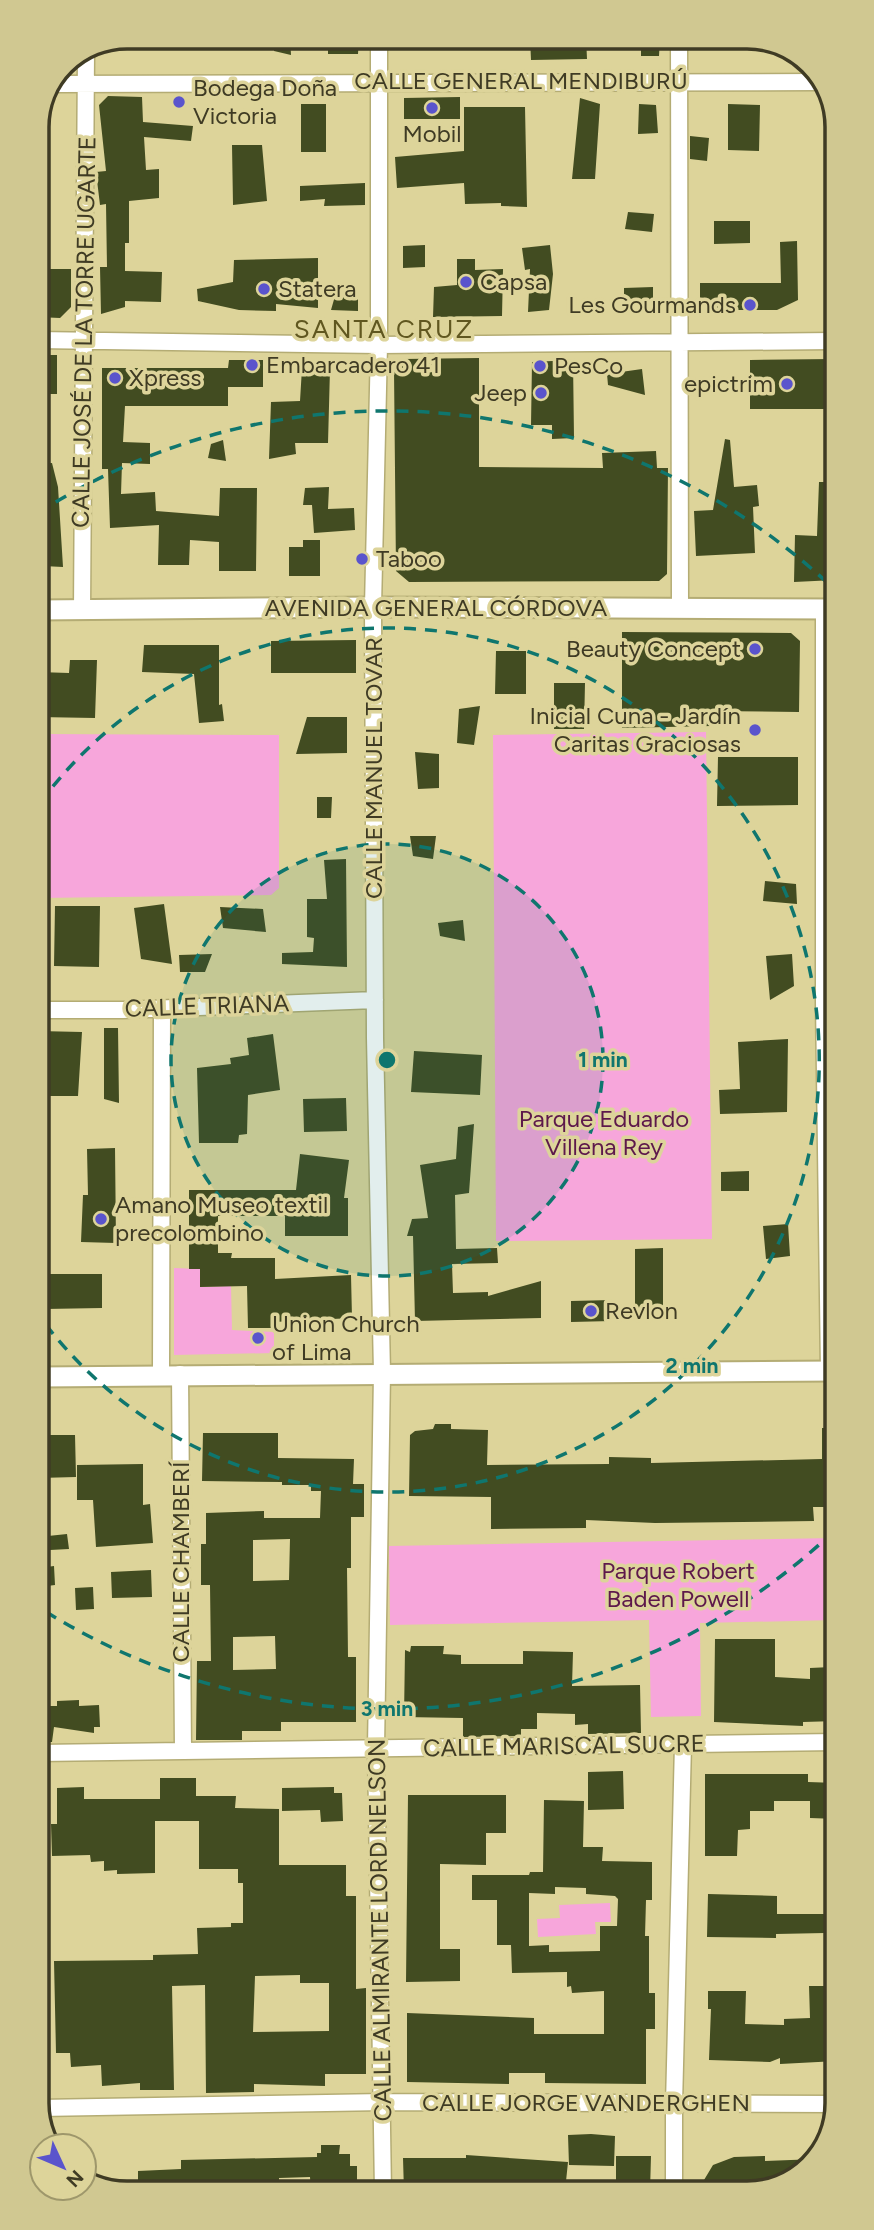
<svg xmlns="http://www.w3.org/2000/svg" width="874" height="2230" viewBox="0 0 874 2230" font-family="Figtree,sans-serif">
	<rect width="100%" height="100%" fill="#ddd49a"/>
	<path fill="#f7a6db" d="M706 732 712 1239 496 1241 493 735Z
		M38 734 279 735V888L271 895 38 898Z
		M174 1268 200 1269V1287L231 1286 232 1330 274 1332V1353L174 1355Z
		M836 1538V1620L700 1623 701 1716 651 1717 649 1620 390 1625 389 1546Z
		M610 1903 611 1922H595L596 1934 538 1937 537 1919 560 1918 559 1905Z"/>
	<path fill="#424c21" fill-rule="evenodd" d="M274 37H290L291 55 274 51Z
		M328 37H359L358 54H328Z
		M530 37H586L587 59 531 60Z
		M641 37H660L659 56H641Z
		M108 96 142 97 143 122 193 126 191 141 144 137 146 170 159 169V198L129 201V243H125V271L162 272 161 302 125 301V307L101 314 100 267H107L106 204 100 205 96 172 106 171 99 105Z
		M460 97V119H404V98Z
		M580 98 600 104 595 179H572Z
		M301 104H326V152H301Z
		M639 104 656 105 658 133 638 134Z
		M728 104 760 105 759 151 728 150Z
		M464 107H525L527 207 501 206V203L465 204 464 183 397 188 395 157 464 151Z
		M690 136 709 138 707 161 690 159Z
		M232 145H262L267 201 233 205Z
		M365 183V205L324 206 325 199 300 201V186Z
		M628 212 654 214 652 232 625 229Z
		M714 221H750V243L714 244Z
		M797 241 798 300 777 310H700V283H781L780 242Z
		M425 245V267L403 268V246Z
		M550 245 553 274 549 310 528 312 530 269 525 270 522 248Z
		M318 258V308L276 304V311L239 310 198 301 197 289 233 282 234 260Z
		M457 259H475V270L503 269 502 316 433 317 434 287 457 285Z
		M37 269H71V307L60 318 37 317Z
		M653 287V303L624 304V288Z
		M337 289H358V311L331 310Z
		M37 355H57V394H37Z
		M479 358V467L603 468 602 453 656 451 657 468H668L667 574 659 581 409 582 396 571 394 370 404 359Z
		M834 359 835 409H750V360Z
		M229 360H263V387H228V406H125L123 442 150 443V464L122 463 121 494 155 492 156 511 219 516 220 488H257L256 571H219V542L190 540 189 565H158L159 525 110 528 108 469H102V368H228Z
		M573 360 574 438 552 439V425H531L532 362Z
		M302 368 330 369 328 443H295L296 454 269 459 271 402 300 401Z
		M642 369 645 395 608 385 607 374Z
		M725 439 730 440 734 487 757 485 759 506 753 507 755 553 696 556 694 511 713 510Z
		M223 440 226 461 208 458 211 444Z
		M52 463 58 487 63 567 43 566 45 529H38L37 464Z
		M819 482H835V580L794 582 795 535 817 536Z
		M329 487 328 509 354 508 355 530 314 533 312 505H303L305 488Z
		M303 540H320V576H289V547H303Z
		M622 632 791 633 800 641 799 712 710 711 711 726 622 728Z
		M356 640V673H271V641Z
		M144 645H219V705L222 704 224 721 199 723 194 674 142 672Z
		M496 651H526V694H495Z
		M70 660H97L95 718 38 717V672L69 673Z
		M554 683H585L584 729H554Z
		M480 706 474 745 457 743 459 709Z
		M307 717H347V753L296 754Z
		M415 752 439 754V788L418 789Z
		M718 757H798V805L717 806Z
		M317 797H332L331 818H317Z
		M410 836H436L433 859 413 856Z
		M346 859 347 967 282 964V953L313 952 314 938 307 937V899H327L324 860Z
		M765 881 796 884 797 904 763 901Z
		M164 904 172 964 141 959 134 908Z
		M55 906H100L99 967 54 966Z
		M220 907 263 909 266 932 223 928Z
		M463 920 465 941 440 936 438 923Z
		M212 954 205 972H180L179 955Z
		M792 954 794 986 770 1000 766 956Z
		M104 1028H118L119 1103 104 1099Z
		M38 1031 82 1032 78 1096H38Z
		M273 1034 280 1090 248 1095 247 1134 239 1135 238 1143H199L197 1068 231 1064 230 1058 249 1055 247 1038Z
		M788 1039 787 1112 720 1114 719 1090 740 1089 738 1042Z
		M414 1051 482 1055 480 1095 411 1092Z
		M346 1098 347 1131 304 1132 303 1099Z
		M474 1124 469 1193 455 1195 456 1249 497 1248 498 1263 452 1264 453 1293 488 1292V1296L541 1281V1318L415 1321 413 1236H407L412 1219 428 1218 420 1165 456 1159 458 1127Z
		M115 1148 116 1243 81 1242 83 1195H88L87 1149Z
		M300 1154 349 1160 344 1198H348V1236H285V1216H218V1253H232L231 1258H275V1279L351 1275 352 1318 274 1322V1328H248L247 1286 200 1287V1269H189V1190H296Z
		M749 1171V1191H721V1172Z
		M788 1224 790 1256 766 1259 763 1226Z
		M663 1248V1311H635V1249Z
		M45 1274H102V1308L45 1309Z
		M612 1300V1321L571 1322V1301Z
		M435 1424H451V1429L488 1430 487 1465 609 1464V1457L651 1458V1463L822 1459V1428H836V1507H813L814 1521 655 1523 586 1520V1528L491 1529V1497L409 1496 410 1435 415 1431 433 1429Z
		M203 1433H278V1458L354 1459 353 1484H364V1517H351V1568H347L348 1657H356V1722H281V1731H242V1740H196L197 1661H211L210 1585H201V1544H206V1513L264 1511V1518H320L321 1491H311V1485H282V1482L202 1481ZM290 1539 289 1580 253 1581V1540ZM275 1636 276 1669 233 1670V1637Z
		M39 1435H75L76 1477 39 1478Z
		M143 1464V1505L150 1504 153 1543 96 1547 93 1500H77V1465Z
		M67 1534 69 1549 50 1550 48 1536Z
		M54 1566 55 1585 39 1587V1568Z
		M151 1570 152 1597 112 1598 111 1572Z
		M93 1587 94 1609 76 1610 75 1588Z
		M715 1639H775V1677L810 1679V1668L831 1667 837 1721 803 1722V1726L714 1722Z
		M411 1646H444L443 1654 461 1655V1664H523V1651L573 1652 572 1686 640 1685 641 1733 588 1734V1724L575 1725V1714L537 1713V1729H521V1736L463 1737V1718L404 1717 405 1650 410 1652Z
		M79 1700V1706L99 1705 100 1727H94V1733L54 1727 52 1742H39V1711H49V1706H57V1701Z
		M623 1771 624 1809 588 1810V1772Z
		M705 1774H808V1782L837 1783V1819L810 1818V1801H774V1811H750V1829L738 1830 737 1856H705Z
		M160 1778H196V1796H236L235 1808 279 1809V1865H346V1896H356V1989L366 1988V2074H325V2086L254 2084V2092L206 2093 205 1985 172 1986 174 2090H140V2083L102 2086 101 2065 71 2067 70 2053H56L54 1961 153 1960V1955L198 1954 197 1928 231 1927V1923H243V1883H238V1869H199V1821H155V1873L117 1874V1870L104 1871V1861L91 1862 90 1855 52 1856 51 1824H57V1788L84 1787V1799H160ZM300 1975V1983H329V2031L253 2032 255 1976Z
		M334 1787V1793H342L343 1821 321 1822 320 1810 282 1811V1788Z
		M408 1795H506V1833H486V1865L440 1864V1949H460V1981L406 1982Z
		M544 1800 584 1801 583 1847H603L602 1861 652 1862V1900H646L645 1936H649V1993H655V2029H646V2084L545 2083V2073H509V2084L407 2082V2013L534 2018V2034H604V1991L572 1993 571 1986 567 1987V1972L512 1973 511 1945H497V1900H472V1875H529L530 1872H543ZM555 1887 586 1888V1894L615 1896 618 1899 617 1926H600V1951L549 1952V1945L529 1946V1893L555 1894Z
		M708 1894 777 1896V1914H825V1933L776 1934V1938L707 1937Z
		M809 1986H824V1994L837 1999V2061L780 2064V2058L770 2062 709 2060 711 2009H708V1991H746L745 2024 784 2025V2019L810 2018Z
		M591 2134 615 2136 614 2166 569 2165 568 2135Z
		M321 2145H340L339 2154H350V2166H357V2188L350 2187V2192H311L310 2177 279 2178V2192H243V2180H214L215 2193H138V2171L181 2169V2160L317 2157V2153H321Z
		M466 2155 568 2162 565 2191 462 2187V2191L404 2192 403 2158H466Z
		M616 2156H651L650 2191H616Z
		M765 2156V2161L817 2159 771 2190H705L704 2180 713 2165 734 2157Z"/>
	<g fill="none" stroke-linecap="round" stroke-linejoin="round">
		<defs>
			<path id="minor" d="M379 37V345L373 607 375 1038 382 1373 376 1748 383 2192
				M679 37 680 609
				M54 84 820 82
				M37 340 379 345 834 341
				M824 609V1001L829 1371
				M82 610 86 54
				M38 1010H123L375 1000
				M180 1374 183 1750
				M161 1375 162 1008
				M39 1753 837 1742
				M40 2108 384 2102 837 2104
				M674 2191V2105L683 1744"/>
			<path id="tertiary" d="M38 610 373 607 835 609
				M39 1377 836 1371"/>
		</defs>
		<use href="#minor" stroke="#b4ac74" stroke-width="19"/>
		<use href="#tertiary" stroke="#b4ac74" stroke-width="23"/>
		<use href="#minor" stroke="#fff" stroke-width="16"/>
		<use href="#tertiary" stroke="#fff" stroke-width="19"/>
	</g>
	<circle cx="387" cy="1060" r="216" fill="#0f766e" fill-opacity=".12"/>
	<g fill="none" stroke="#0f766e" stroke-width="3.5" stroke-dasharray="12 9">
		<circle cx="387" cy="1060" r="216"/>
		<path d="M40 803A432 432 0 1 1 40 1317"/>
		<path d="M834 1531A649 649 0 0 1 43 1610M38 513A649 649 0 0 1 834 589"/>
	</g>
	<g fill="#5a54cc" stroke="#ddd49a" stroke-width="2.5">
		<circle cx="179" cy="102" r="7"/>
		<circle cx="432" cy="108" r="7"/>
		<circle cx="466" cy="282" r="7"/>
		<circle cx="264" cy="289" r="7"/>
		<circle cx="750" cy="305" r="7"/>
		<circle cx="252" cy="365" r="7"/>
		<circle cx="540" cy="366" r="7"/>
		<circle cx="115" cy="378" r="7"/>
		<circle cx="787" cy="384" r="7"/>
		<circle cx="541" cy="393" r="7"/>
		<circle cx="362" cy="559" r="7"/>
		<circle cx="755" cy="649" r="7"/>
		<circle cx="755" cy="730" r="7"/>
		<circle cx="101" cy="1219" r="7"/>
		<circle cx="591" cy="1311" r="7"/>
		<circle cx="258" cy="1338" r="7"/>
	</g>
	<g text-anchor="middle" stroke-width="7" stroke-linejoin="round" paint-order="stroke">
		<g font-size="24" fill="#3f3b24" stroke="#ddd49a">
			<text x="521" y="89">CALLE GENERAL MENDIBURÚ</text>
			<text transform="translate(84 332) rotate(-89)" y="8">CALLE JOSÉ DE LA TORRE UGARTE</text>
			<text x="436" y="616">AVENIDA GENERAL CÓRDOVA</text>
			<text transform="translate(374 768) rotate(-90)" y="8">CALLE MANUEL TOVAR</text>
			<text transform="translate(207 1006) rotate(-2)" y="8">CALLE TRIANA</text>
			<text transform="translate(181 1562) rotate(-90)" y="8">CALLE CHAMBERÍ</text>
			<text transform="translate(564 1746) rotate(-1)" y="8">CALLE MARISCAL SUCRE</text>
			<text transform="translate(380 1930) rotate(-91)" y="8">CALLE ALMIRANTE LORD NELSON</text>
			<text x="586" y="2111">CALLE JORGE VANDERGHEN</text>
		</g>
		<g font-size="24" fill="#3f3b24" stroke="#ddd49a" text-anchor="start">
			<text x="193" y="96">Bodega Doña<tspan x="193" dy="28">Victoria</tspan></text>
			<text x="432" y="142" text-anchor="middle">Mobil</text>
			<text x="480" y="290">Capsa</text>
			<text x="278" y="297">Statera</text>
			<text x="736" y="313" text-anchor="end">Les Gourmands</text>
			<text x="266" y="373">Embarcadero 41</text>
			<text x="554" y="374">PesCo</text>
			<text x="129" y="386">Xpress</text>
			<text x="773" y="392" text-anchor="end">epictrim</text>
			<text x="527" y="401" text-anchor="end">Jeep</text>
			<text x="376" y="567">Taboo</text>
			<text x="741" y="657" text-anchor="end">Beauty Concept</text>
			<text x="741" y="724" text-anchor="end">Inicial Cuna - Jardín<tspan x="741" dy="28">Caritas Graciosas</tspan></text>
			<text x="115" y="1213">Amano Museo textil<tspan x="115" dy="28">precolombino</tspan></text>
			<text x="605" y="1319">Revlon</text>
			<text x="272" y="1332">Union Church<tspan x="272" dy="28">of Lima</tspan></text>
		</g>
		<g font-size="24" fill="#5d184b" stroke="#ddd49a">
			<text x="604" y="1127">Parque Eduardo<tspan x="604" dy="28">Villena Rey</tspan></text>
			<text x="678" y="1579">Parque Robert<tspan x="678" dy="28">Baden Powell</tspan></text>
		</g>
		<g font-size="26" letter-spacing="2" fill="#605720" stroke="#ddd49a">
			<text x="384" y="338">SANTA CRUZ</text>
		</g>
	</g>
	<path d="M0 0H874V2230H0ZM127 49H747A78 78 0 0 1 825 127V2103A78 78 0 0 1 747 2181H127A78 78 0 0 1 49 2103V127A78 78 0 0 1 127 49Z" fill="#d0c891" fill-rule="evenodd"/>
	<path fill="none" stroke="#3f3b24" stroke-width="3.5" d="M127 49H747A78 78 0 0 1 825 127V2103A78 78 0 0 1 747 2181H127A78 78 0 0 1 49 2103V127A78 78 0 0 1 127 49Z"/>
	<circle cx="387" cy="1060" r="10" fill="#0f766e" stroke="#ddd49a" stroke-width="3.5"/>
	<g font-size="21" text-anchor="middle" font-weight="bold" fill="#0f766e" stroke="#ddd49a" stroke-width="7" stroke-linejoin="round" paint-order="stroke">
		<text x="603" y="1067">1 min</text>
		<text x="692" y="1373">2 min</text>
		<text x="387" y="1716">3 min</text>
	</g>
	<g transform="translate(63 2167) rotate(134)"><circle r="33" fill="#ddd49a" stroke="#9e976b" stroke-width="2"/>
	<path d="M0-5L12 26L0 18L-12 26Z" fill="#5a54cc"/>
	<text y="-10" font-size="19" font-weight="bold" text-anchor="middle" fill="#3f3b24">N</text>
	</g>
</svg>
